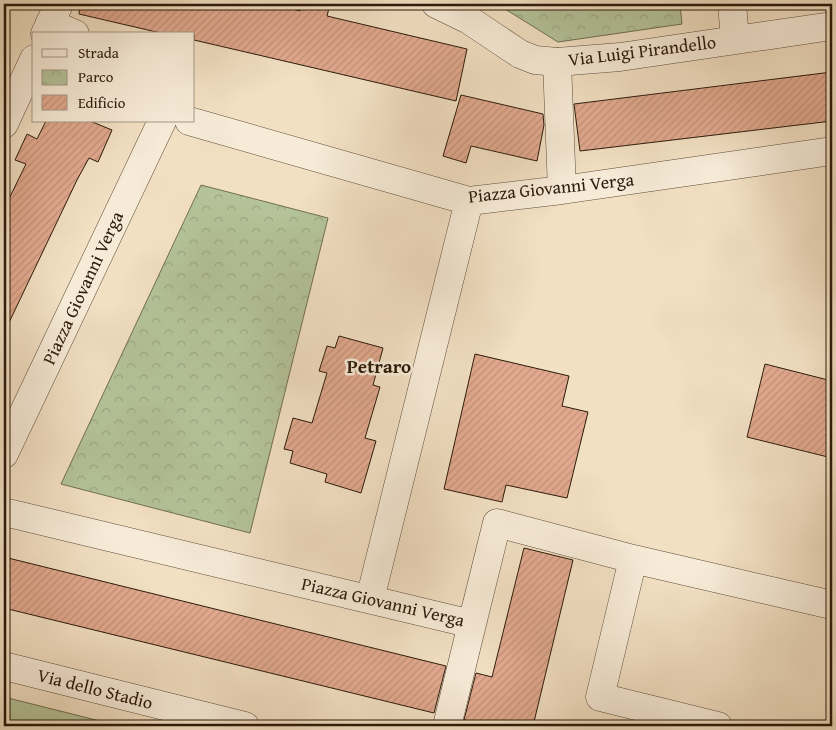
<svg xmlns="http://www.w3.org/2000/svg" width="836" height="730" viewBox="0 0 836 730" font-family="'Gentium Book Plus',serif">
	<defs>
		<pattern id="park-crowns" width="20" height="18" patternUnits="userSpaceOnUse" patternTransform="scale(1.25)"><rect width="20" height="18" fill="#b4c399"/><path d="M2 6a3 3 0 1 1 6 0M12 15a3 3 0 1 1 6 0" fill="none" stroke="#9ba782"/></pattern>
		<pattern id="building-hatch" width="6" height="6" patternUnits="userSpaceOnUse" patternTransform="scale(1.25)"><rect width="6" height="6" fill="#e2a98f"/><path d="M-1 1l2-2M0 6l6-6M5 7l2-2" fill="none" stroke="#c2917a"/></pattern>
	</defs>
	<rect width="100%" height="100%" fill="#f2e0c3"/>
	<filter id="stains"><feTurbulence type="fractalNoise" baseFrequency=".004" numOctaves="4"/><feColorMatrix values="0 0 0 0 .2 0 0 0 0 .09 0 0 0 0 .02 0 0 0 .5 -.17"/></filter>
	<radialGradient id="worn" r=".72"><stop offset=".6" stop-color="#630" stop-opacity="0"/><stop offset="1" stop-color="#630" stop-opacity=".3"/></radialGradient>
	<path fill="url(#park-crowns)" stroke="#706e52" d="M505 4H680L682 24 558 42 505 9Z
		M201 185 328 218 250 533 61 484Z"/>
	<path fill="#b4c399" stroke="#706e52" d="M4 697 120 726H4Z"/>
	<path fill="url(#building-hatch)" stroke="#2b1a0b" d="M80 4H274L300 11 302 4H330L327 16 467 49 456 101 194 40V34H165L79 14Z
		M832 72V121L580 151 574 104Z
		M461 95 543 114 544 125 537 161 471 146 466 163 443 156Z
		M46 121H90L112 130 98 162 89 158 77 180 4 333V209L26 164 15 160 27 134 37 139Z
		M339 336 383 348 373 385 380 387 365 438 376 441 361 493 325 482 327 474 290 463 293 451 284 449 293 418 312 423 327 373 319 371 327 346 335 348Z
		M475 354 569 376 562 406 588 412 567 498 506 485 502 502 444 489Z
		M765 364 832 381V458L747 437Z
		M524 548 573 560 533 726H489L464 720 476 673 492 677Z
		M4 557 446 666 434 713 4 608Z"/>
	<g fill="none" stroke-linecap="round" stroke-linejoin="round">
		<defs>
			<path id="minor" d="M732 4 735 39
				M50 23 75 34
				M557 62 562 190
				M189 121 469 201 562 190 832 151
				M4 454 162 121
				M4 512 472 624 497 523 633 559 600 697 718 726
				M633 559 832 605
				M370 599 469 201
				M447 726 472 624"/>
			<path id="tertiary" d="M436 4 469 20 520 54 535 60 557 62 620 57 832 26
				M45 34 59 4
				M4 124 34 59
				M4 666 245 726"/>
		</defs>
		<use href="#minor" stroke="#5d4c39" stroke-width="29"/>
		<use href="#tertiary" stroke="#5d4c39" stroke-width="29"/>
		<use href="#minor" stroke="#f7ebd8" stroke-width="28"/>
		<use href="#tertiary" stroke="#f7ebd8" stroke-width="28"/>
	</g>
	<g text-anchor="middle" stroke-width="5" stroke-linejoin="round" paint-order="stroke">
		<g font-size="18" fill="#2b1a0b" stroke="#f7ebd8">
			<text transform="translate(642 51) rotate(-7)" y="6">Via Luigi Pirandello</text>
			<text transform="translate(551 188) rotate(-6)" y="6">Piazza Giovanni Verga</text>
			<text transform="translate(83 288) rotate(-65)" y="6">Piazza Giovanni Verga</text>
			<text transform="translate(383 602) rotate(13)" y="6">Piazza Giovanni Verga</text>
			<text transform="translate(95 689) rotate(14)" y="6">Via dello Stadio</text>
		</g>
		<g font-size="19" font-weight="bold" fill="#2b1a0b" stroke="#f7ebd8">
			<text x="379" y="373">Petraro</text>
		</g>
	</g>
	<rect width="836" height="730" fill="none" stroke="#f2e0c3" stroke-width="20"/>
	<rect x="5" y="5" width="826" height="720" fill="none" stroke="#2b1a0b" stroke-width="2.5"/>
	<rect x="10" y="10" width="816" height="710" fill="none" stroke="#2b1a0b"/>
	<rect x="32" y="32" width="162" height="90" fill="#f7ebd8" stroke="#a59786"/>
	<rect x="42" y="49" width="25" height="8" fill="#f7ebd8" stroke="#a59786"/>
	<text x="78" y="58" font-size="15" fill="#2b1a0b">Strada</text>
	<rect x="42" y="70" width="25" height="15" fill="url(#park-crowns)" stroke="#a59786"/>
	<text x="78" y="82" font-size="15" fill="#2b1a0b">Parco</text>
	<rect x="42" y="95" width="25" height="15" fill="url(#building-hatch)" stroke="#a59786"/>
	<text x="78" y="108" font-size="15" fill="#2b1a0b">Edificio</text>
	<rect width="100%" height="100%" filter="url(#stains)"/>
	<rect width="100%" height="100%" fill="url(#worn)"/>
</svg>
